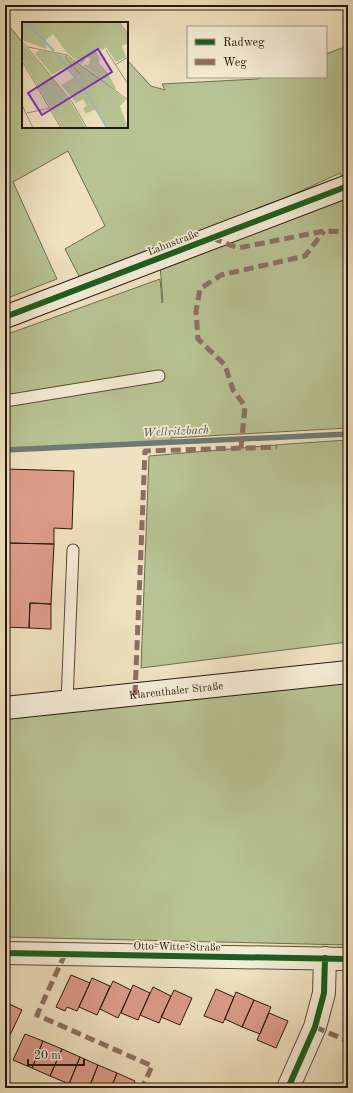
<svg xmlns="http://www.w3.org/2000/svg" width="353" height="1093" viewBox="0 0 353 1093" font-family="'Old Standard TT',serif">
	<rect width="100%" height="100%" fill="#f0e2c0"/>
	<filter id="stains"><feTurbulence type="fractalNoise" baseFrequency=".005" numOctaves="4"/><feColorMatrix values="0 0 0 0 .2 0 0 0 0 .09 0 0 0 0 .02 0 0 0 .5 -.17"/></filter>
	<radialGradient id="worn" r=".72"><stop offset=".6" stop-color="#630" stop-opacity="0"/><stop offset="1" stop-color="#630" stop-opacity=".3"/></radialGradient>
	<path fill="#b8c393" stroke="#6e6e51" d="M5 21 23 43V127H127V60L151 86 165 90 162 84 257 79 263 77H326V54L342 48 348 49V428L171 438V442L5 451V335L160 279 162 303 163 302 160 265 346 186 340 173 232 223 80 278 65 249 105 226 68 151 13 182 57 279 5 299Z
		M348 440V642L141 668 149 456 288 444Z
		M348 682V945L5 937V719Z"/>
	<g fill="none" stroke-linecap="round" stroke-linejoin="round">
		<path stroke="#6e7a77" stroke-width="5.5" d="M5 450 348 434"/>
	</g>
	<path fill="#dd9c89" stroke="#25180f" d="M50 5H99L50 6Z
		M5 469 74 471 72 529 54 528V544L5 543Z
		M5 543 54 544 51 604 30 603 29 628 5 627Z
		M30 603 51 604V629L29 628Z
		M71 975 90 983 77 1011 67 1007 65 1011 56 1007Z
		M92 978 110 986 97 1015 79 1007Z
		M113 981 131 990 118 1018 100 1009Z
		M133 985 150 993 138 1020 121 1013Z
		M153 987 171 996 159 1023 140 1015Z
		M216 989 234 997 223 1023 204 1016Z
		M174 990 192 998 180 1025 161 1017Z
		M236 992 254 1000 242 1027 225 1019Z
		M254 1000 271 1007 260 1034 242 1027Z
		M5 1002 22 1010 9 1037 5 1035Z
		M269 1013 288 1021 276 1048 257 1040Z
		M25 1034 43 1041 32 1068 13 1060Z
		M43 1041 62 1049 50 1076 32 1068Z
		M62 1049 80 1057 69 1084 50 1076Z
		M80 1057 98 1065 89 1088H78L69 1084Z
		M98 1065 117 1073 111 1088H89Z
		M117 1073 135 1081 132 1088H111Z"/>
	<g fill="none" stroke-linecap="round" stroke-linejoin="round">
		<defs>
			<path id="lane" d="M5 401 159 376
				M67 702 73 550"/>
			<path id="street" d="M5 953 348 959
				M288 1088 315 1027 324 993 325 958"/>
			<g id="secondary">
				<path d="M5 317 348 186"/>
				<path id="s1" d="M5 708 348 672"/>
			</g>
		</defs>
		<use href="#lane" stroke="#584a3b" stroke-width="13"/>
		<use href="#street" stroke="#584a3b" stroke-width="24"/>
		<use href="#secondary" stroke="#25180f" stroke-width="24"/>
		<use href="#lane" stroke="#f5ecd6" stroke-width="11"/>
		<use href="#street" stroke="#f5ecd6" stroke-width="22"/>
		<use href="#secondary" stroke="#f5ecd6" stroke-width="22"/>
		<path stroke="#8d6e63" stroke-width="5" stroke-dasharray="10 5" stroke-linecap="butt" d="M212 238 238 248 324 231 348 232
			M241 448 245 406 233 390 225 365 198 339 196 311 200 289 221 275 305 256 324 231
			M135 695 145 451 277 447
			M65 954 37 1015 152 1066 142 1088
			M315 1027 348 1041
			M5 1085 13 1088"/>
		<defs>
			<path id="cycleway" d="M5 317 348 186
				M5 953 348 959
				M288 1088 315 1027 324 993 325 958"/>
		</defs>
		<use href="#cycleway" stroke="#f5ecd6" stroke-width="8"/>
		<use href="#cycleway" stroke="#1b5e20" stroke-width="6"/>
	</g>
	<g text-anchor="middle" stroke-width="3.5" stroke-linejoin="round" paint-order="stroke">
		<g font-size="11" fill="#25180f" stroke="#f5ecd6">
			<text transform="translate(173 242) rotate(-21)" y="4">Lahnstraße</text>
			<text dy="4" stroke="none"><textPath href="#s1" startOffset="172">Klarenthaler Straße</textPath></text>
			<text transform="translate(177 946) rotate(1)" y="4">Otto-Witte-Straße</text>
		</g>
		<g font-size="12" font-style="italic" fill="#4f514c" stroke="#f5ecd6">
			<text transform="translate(176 431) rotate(-3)" y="4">Wellritzbach</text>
		</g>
	</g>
	<g transform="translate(22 22)">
		<rect width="106" height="106" fill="#f0e2c0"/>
		<path d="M0 0H96L106 13V21L100 24 104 35 94 40 84 25 81 28 76 26 74 30 78 36 77 41 86 51 94 67H90L104 78 98 84 106 106H85L74 87 61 93 64 92 61 86 65 84 61 77 54 81 39 63 53 55 66 72 46 44 30 53 13 32 17 28 45 34 78 56 61 43H66L69 37 65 35 60 42 45 31 31 12 24 18V27L0 18ZM0 21 18 42 14 44 19 42 48 79 64 106H40L0 37Z" fill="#b8c393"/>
		<path fill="none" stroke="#9ebcbc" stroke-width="2" d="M4 0 32 29M35 33 63 68 85 106"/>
		<path fill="none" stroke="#9f9179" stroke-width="1" d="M97 0 106 12M0 19 50 80 65 106M6 25 45 33 106 78M84 28 106 62M44 32V36L58 52M0 39 39 106M93 43 106 35M0 83 11 106M5 91 28 86"/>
		<path fill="#7b2cbf" fill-opacity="0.15" stroke="#7b2cbf" stroke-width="2" d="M76 27 90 50 20 93 6 71Z"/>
		<rect width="106" height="106" fill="none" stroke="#25180f" stroke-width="2"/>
	</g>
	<rect width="353" height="1093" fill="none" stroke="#f0e2c0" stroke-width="20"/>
	<rect x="6" y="6" width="341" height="1081" fill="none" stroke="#25180f" stroke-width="2"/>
	<rect x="10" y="10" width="333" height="1073" fill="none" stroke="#25180f"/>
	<rect x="187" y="26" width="140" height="52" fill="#f5ecd6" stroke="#a29786"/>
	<rect x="195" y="39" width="20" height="6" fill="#1b5e20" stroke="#a29786"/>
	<text x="223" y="46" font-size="12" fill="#25180f">Radweg</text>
	<rect x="195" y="59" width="20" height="6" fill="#8d6e63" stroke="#a29786"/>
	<text x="223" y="66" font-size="12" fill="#25180f">Weg</text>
	<path d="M28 1059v6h56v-6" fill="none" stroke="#25180f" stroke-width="2"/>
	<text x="34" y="1059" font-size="12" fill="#25180f" stroke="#f5ecd6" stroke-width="3" paint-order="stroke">20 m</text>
	<rect width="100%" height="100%" filter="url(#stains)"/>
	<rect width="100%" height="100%" fill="url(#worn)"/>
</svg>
